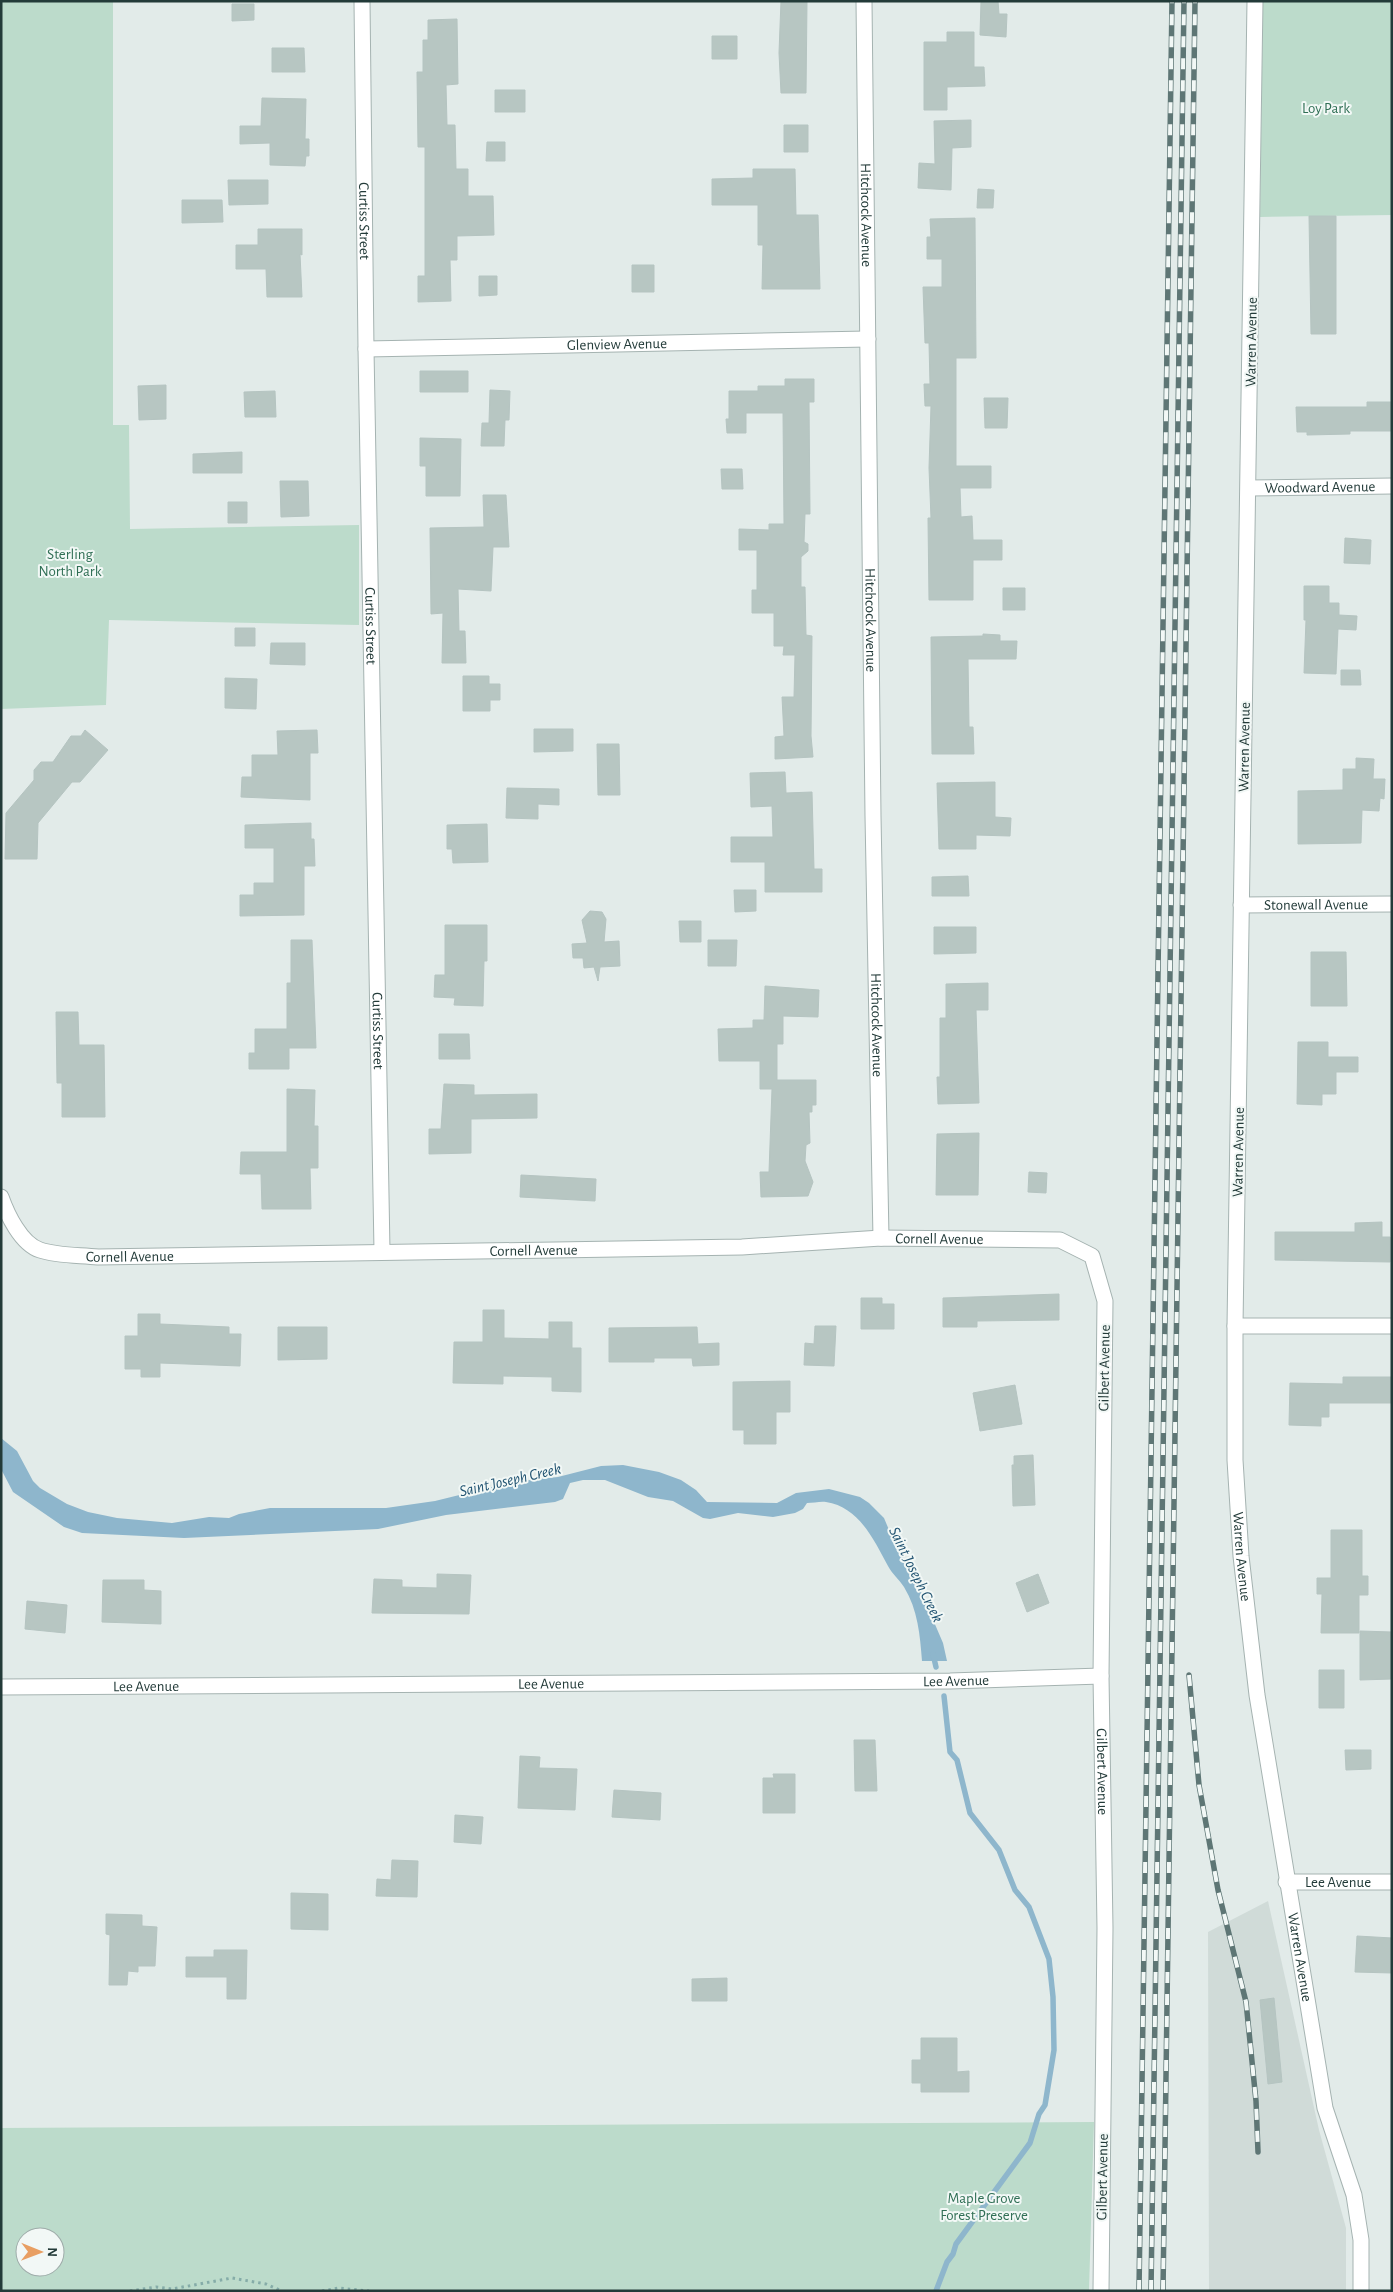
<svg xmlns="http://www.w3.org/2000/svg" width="1393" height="2292" viewBox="0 0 1393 2292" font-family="'Alegreya Sans',sans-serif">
	<rect width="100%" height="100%" fill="#e2ebe9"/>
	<path fill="#d0dbd8" d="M1268 1901 1319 2130 1346 2228V2291H1209L1208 1932Z"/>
	<path fill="#bcdbcb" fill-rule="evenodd" d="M1 1H113V425H129L130 529 359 525V625L109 620 106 705 1 709Z
		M1263 1H1392V215L1260 217Z
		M1094 2122 1089 2291H1V2128ZM25 2237H55V2267H25Z"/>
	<path fill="#8eb6cc" d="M1 1438 17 1451 33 1481 40 1488 67 1504 88 1512 117 1518 172 1523 209 1517 229 1518 239 1514 270 1508H386L435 1501 512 1482 558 1477 601 1466 623 1465 659 1472 681 1480 696 1490 707 1502 777 1503 796 1493 829 1489 860 1497 869 1503 884 1518 897 1549 910 1566 943 1643 947 1661H922C920 1635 918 1610 904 1587 899 1579 892 1574 888 1566 874 1540 859 1507 826 1502 821 1501 813 1503 807 1503L803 1509 795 1513 773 1517 738 1513 710 1519 703 1518 673 1501 648 1497 605 1480H583L570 1483 563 1499 555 1502 446 1515 378 1529 184 1538 82 1533 64 1527 13 1492 1 1469Z"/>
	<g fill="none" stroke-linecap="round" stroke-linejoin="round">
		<path stroke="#8eb6cc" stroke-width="5.5" d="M933 1654 936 1667
			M936 2291 947 2262 953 2254 956 2244 1030 2143 1039 2114 1045 2105 1054 2050 1053 1997 1049 1959 1029 1907 1015 1890 999 1850 970 1813 957 1760 950 1752 944 1696"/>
	</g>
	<path fill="#b7c6c2" stroke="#b5c4c1" d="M781 1H807L806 93H781L779 53Z
		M981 1H998L999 14H1007L1006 37 980 35Z
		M232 4H254V20L232 21Z
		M457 19 458 84 446 85 447 125H455L456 169H468V196H493L494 235 457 236V260H450L451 301 418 302V276H425V147H418L417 72H423V40H428V20Z
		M947 32H974V67H984L985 86 947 87V110H924V42H947Z
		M712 36H737V59H712Z
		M272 48H304L305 72H272Z
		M495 90H525V112H495Z
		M262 98 306 99 305 139H309V156H306L305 166 270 165V143L240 144V126H261Z
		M971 120V147L952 148 951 190 918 188 919 163 935 164 934 121Z
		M784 125H808V152H784Z
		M487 142H505V161H486Z
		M753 169H795L796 215H818L820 289H762L763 245H758V205H712V179L753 178Z
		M228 180H268V204L229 205Z
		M978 189 994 190 993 208H977Z
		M182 200H222L223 222 182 223Z
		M1309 216H1336V334H1311Z
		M975 218 976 358H956V466H991V488H960L961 517 972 516 973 540H1002V560H973V600H929L928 518H931L929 468 931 406H925L924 384H930L929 343H925L923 287H942V259H927V237H931L930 219Z
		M258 229H302V255L300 254 302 297H267L266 269H236V245H258Z
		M632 265H654V292H632Z
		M479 276H497V295L479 296Z
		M420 371H468V392H420Z
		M785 379H814V402H809L810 514H805L804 542 808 544V551L801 557V587H805L806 635 812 636 811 736 813 757 775 759V737L784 736 782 697H794L795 655H783L784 646H774V613H752V590H757V550H739V529L769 530V524H784L783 413H746V433H727L726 419H729V391H758V386H785Z
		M166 385V419L139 420 138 386Z
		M490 390 510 391 509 420H505L504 446H481L482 423H489Z
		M275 391 276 417H245L244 392Z
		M984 398H1008L1007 428H985Z
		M1367 402H1392V431H1350V434L1307 435V432H1297L1296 407H1367Z
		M420 438 461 439 460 496H426V466H420Z
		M242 452V473H193V454Z
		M721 469H742L743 489H722Z
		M280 481H308L309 516 281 517Z
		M483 495H506L509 547H493L491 591 458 589 459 631H465L466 663H442L443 613 431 614 430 528 484 527Z
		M228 502H247V523H228Z
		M1345 538 1371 540 1370 564 1344 563Z
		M1304 586H1329V603H1339V615L1357 616 1356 630 1338 629 1336 674 1304 673 1306 620H1304Z
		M1003 588H1025V610H1003Z
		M235 628H255V646H235Z
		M983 634 1000 635V641H1017L1016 659H968L969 727H973L974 754H932L931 637 983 636Z
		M271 643H305V665L270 664Z
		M1341 670H1360L1361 685H1341Z
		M463 676H489V684H500V700H490V711H463Z
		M225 678 257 679 256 709 225 708Z
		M534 729H573V751L534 752Z
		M85 730 108 750 80 782H72L38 823 37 859H5L6 813 34 780V770L41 762H53L71 736H81Z
		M317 730 318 753H310V800L241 797 242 777H252V755H278L277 731Z
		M597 744H619L620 795H598Z
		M1356 758 1374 759 1373 779H1385L1384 799 1380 798 1379 811 1362 810 1361 843 1298 844V791L1343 790V769H1356Z
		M785 772 786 793 812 792 814 869H822V892H765V862H731V837H773L772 806 751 807 750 773Z
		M995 782V817L1011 818 1010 836 976 835V849H939L937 783Z
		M507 788 559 789V805L538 804V819L506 818Z
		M311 823V839H314L315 866H304V915L240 916V895H254V883H274V848H245V825Z
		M487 824 488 862 453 863 452 849H447V825Z
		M968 876 969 896H932V877Z
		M734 890H756V911L735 912Z
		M590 911 602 912 606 919 604 942 619 941 620 966 600 967 598 981 594 967 584 968 583 958H573L572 944 587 943 582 920Z
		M679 921H701V942H680Z
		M445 925H487V961H484L483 1006 454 1005 455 998 434 997 435 975H445Z
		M934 927H976V953L934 954Z
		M291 940H312L316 1048H289V1069H249V1053H255V1029H287V983H291Z
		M708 940H737L736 966H708Z
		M1311 952H1346L1347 1006H1311Z
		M988 983V1010H976L979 1103 938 1104 937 1077H940V1018H946V984Z
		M765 986 819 990 818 1017 783 1016V1044H777V1080H816V1105H812V1112H809L810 1143 806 1145 805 1161 813 1182 808 1196 761 1197 760 1172H769L772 1089H760V1061H719L718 1029 753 1028V1020H764Z
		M56 1012H78L79 1045H104L105 1117H62V1083H57Z
		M439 1034H469L470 1059H439Z
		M1298 1042H1328V1057H1358V1072H1336V1094H1322V1105L1297 1104Z
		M444 1084 474 1085V1095L537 1094V1118L471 1119V1153L429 1154V1129H441Z
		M287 1089 315 1090 314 1126H318V1168H310L311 1209H262L261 1174H240L241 1152H287Z
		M979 1133 978 1195H936L937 1134Z
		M1029 1172 1047 1173 1046 1193 1028 1192Z
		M521 1175 596 1179 595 1201 520 1197Z
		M1382 1222V1237H1390V1262L1275 1260V1232H1355V1223Z
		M1059 1294V1320L977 1321V1327H943V1298Z
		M861 1298H882V1304H894V1329H861Z
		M483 1310H504V1338L549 1339V1322H572V1348H581V1392L552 1391V1377L503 1376V1384L453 1383 454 1342H483Z
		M138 1314H160V1324L229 1327V1334H241L240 1366 160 1363V1377H141V1369H125V1336H138Z
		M815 1326H836L834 1366 804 1365 805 1343 814 1344Z
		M278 1327H327V1359L278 1360Z
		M697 1327 698 1344 719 1343V1365L693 1366 692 1358H654V1362H609V1328Z
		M1343 1377H1392V1403H1329V1417H1321V1426L1289 1425 1290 1383 1343 1384Z
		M790 1381V1412H776V1444H744V1430H733V1382Z
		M1015 1385 1022 1424 980 1431 973 1393Z
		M1033 1455 1035 1505 1013 1506 1012 1465H1014V1456Z
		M1331 1530H1362V1576H1368V1595H1359V1633H1321L1322 1594H1317V1578H1331Z
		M437 1574 471 1575 469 1614 372 1613 374 1579 402 1580V1587L437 1588Z
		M1038 1574 1049 1603 1027 1612 1016 1583Z
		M103 1580H144V1590L161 1591V1624L102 1622Z
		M27 1601 67 1605 65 1633 25 1629Z
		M1360 1631 1392 1632V1679L1360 1680Z
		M1319 1670H1344V1708H1319Z
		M854 1740H875L877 1791H855Z
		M1345 1750H1371V1769L1346 1770Z
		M520 1756 540 1757 539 1768 577 1769 575 1810 518 1808Z
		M773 1774H795V1813H763V1778H774Z
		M614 1790 661 1793 660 1820 612 1817Z
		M455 1815 483 1817 481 1844 454 1842Z
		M392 1860 418 1861 417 1897 376 1896 377 1879 391 1880Z
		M291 1893 328 1894V1930L291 1929Z
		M106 1914 142 1915V1926L157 1927 155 1966H138V1972L128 1971 127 1985H109L110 1935 106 1934Z
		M1357 1936 1392 1938V1973L1355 1972Z
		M214 1950H247L246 1999H227V1977H186V1957H214Z
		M727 1978V2001H692V1979Z
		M1274 1998 1282 2082 1268 2084 1260 2000Z
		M921 2038H957V2072L969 2071V2092H921V2083H912V2060H921Z"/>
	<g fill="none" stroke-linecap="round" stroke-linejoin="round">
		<defs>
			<g id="minor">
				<path id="s1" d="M362 1 366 349 382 1251"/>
				<path id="s2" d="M864 1 873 816 881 1238"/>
				<path id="s3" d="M1255 1 1235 1326V1460L1241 1556 1257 1695 1325 2108 1354 2195 1361 2240V2291"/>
				<path id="s4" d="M366 349 868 339"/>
				<path id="s5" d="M1249 488 1392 486"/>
				<path id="s6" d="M1241 905 1392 904"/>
				<path id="s7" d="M1 1197C7 1214 21 1244 40 1250 58 1256 79 1255 98 1257L742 1247 881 1238 1060 1240 1092 1256 1105 1301 1101 1676 1105 1928 1101 2291"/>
				<path d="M1235 1326H1392"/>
				<path id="s8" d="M1 1687 950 1681 1101 1676"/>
				<path id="s9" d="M1286 1882H1392"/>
			</g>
		</defs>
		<use href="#minor" stroke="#a5b3b1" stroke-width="17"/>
		<path stroke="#85aca8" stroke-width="3" stroke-dasharray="2.5 4" stroke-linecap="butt" d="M130 2291 156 2287 172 2289 232 2278 266 2284 282 2291
			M322 2291 339 2288 369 2291"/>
		<use href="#minor" stroke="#fff" stroke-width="15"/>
		<defs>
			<path id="rail" d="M1189 1675 1199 1785 1218 1890 1246 2002 1256 2101 1258 2152
				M1139 2291 1172 1
				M1151 2291 1184 1
				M1163 2291 1195 1"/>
		</defs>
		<use href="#rail" stroke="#5e7675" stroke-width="5.5"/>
		<use href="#rail" stroke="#f2f8f6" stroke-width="4" stroke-dasharray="11" stroke-linecap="butt"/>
	</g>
	<g text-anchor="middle" stroke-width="4" stroke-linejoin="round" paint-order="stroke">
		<g font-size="15" fill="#306f55" stroke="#f2f8f6">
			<text x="1326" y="113">Loy Park</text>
			<text x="70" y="559">Sterling<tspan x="70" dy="17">North Park</tspan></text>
			<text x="984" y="2203">Maple Grove<tspan x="984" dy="17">Forest Preserve</tspan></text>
		</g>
		<g font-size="15" fill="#233b39" stroke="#f2f8f6">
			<text dy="5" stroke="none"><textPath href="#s2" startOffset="214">Hitchcock Avenue</textPath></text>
			<text dy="5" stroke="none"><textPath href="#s1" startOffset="220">Curtiss Street</textPath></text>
			<text transform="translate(1251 342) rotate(-89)" y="5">Warren Avenue</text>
			<text dy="5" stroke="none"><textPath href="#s4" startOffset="251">Glenview Avenue</textPath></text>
			<text dy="5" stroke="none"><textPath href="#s5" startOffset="71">Woodward Avenue</textPath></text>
			<text dy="5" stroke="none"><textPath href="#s2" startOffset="619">Hitchcock Avenue</textPath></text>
			<text dy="5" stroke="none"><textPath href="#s1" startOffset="625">Curtiss Street</textPath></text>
			<text transform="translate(1244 747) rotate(-89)" y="5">Warren Avenue</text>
			<text dy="5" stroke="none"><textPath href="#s6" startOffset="75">Stonewall Avenue</textPath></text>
			<text dy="5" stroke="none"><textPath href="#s2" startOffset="1024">Hitchcock Avenue</textPath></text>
			<text dy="5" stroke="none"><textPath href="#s1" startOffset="1030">Curtiss Street</textPath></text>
			<text transform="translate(1238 1152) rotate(-89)" y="5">Warren Avenue</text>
			<text dy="5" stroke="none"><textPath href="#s7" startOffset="968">Cornell Avenue</textPath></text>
			<text dy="5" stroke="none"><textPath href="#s7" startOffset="562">Cornell Avenue</textPath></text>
			<text dy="5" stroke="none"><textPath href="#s7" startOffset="158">Cornell Avenue</textPath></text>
			<text transform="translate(1104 1368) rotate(-89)" y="5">Gilbert Avenue</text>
			<text dy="5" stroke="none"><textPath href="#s3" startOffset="1556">Warren Avenue</textPath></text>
			<text dy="5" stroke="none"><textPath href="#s8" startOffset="955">Lee Avenue</textPath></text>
			<text dy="5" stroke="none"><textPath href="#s8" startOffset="550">Lee Avenue</textPath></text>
			<text dy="5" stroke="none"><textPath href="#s8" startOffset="145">Lee Avenue</textPath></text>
			<text dy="5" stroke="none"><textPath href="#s7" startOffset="1642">Gilbert Avenue</textPath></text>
			<text dy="5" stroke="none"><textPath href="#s9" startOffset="52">Lee Avenue</textPath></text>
			<text dy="5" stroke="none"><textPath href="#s3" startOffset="1961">Warren Avenue</textPath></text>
			<text transform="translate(1102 2177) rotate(-89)" y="5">Gilbert Avenue</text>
		</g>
		<g font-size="16" font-style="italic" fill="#225472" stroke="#f2f8f6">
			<text transform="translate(510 1479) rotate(-13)" y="6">Saint Joseph Creek</text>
			<text transform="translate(917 1574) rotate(64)" y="6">Saint Joseph Creek</text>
		</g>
	</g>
	<rect width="1393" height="2292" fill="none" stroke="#233b39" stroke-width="5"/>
	<g transform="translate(40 2252) rotate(91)"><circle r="24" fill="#f2f8f6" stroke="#9facaa"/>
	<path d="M0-4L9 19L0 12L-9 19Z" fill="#e89f63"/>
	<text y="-8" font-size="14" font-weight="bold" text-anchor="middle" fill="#233b39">N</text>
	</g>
</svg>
